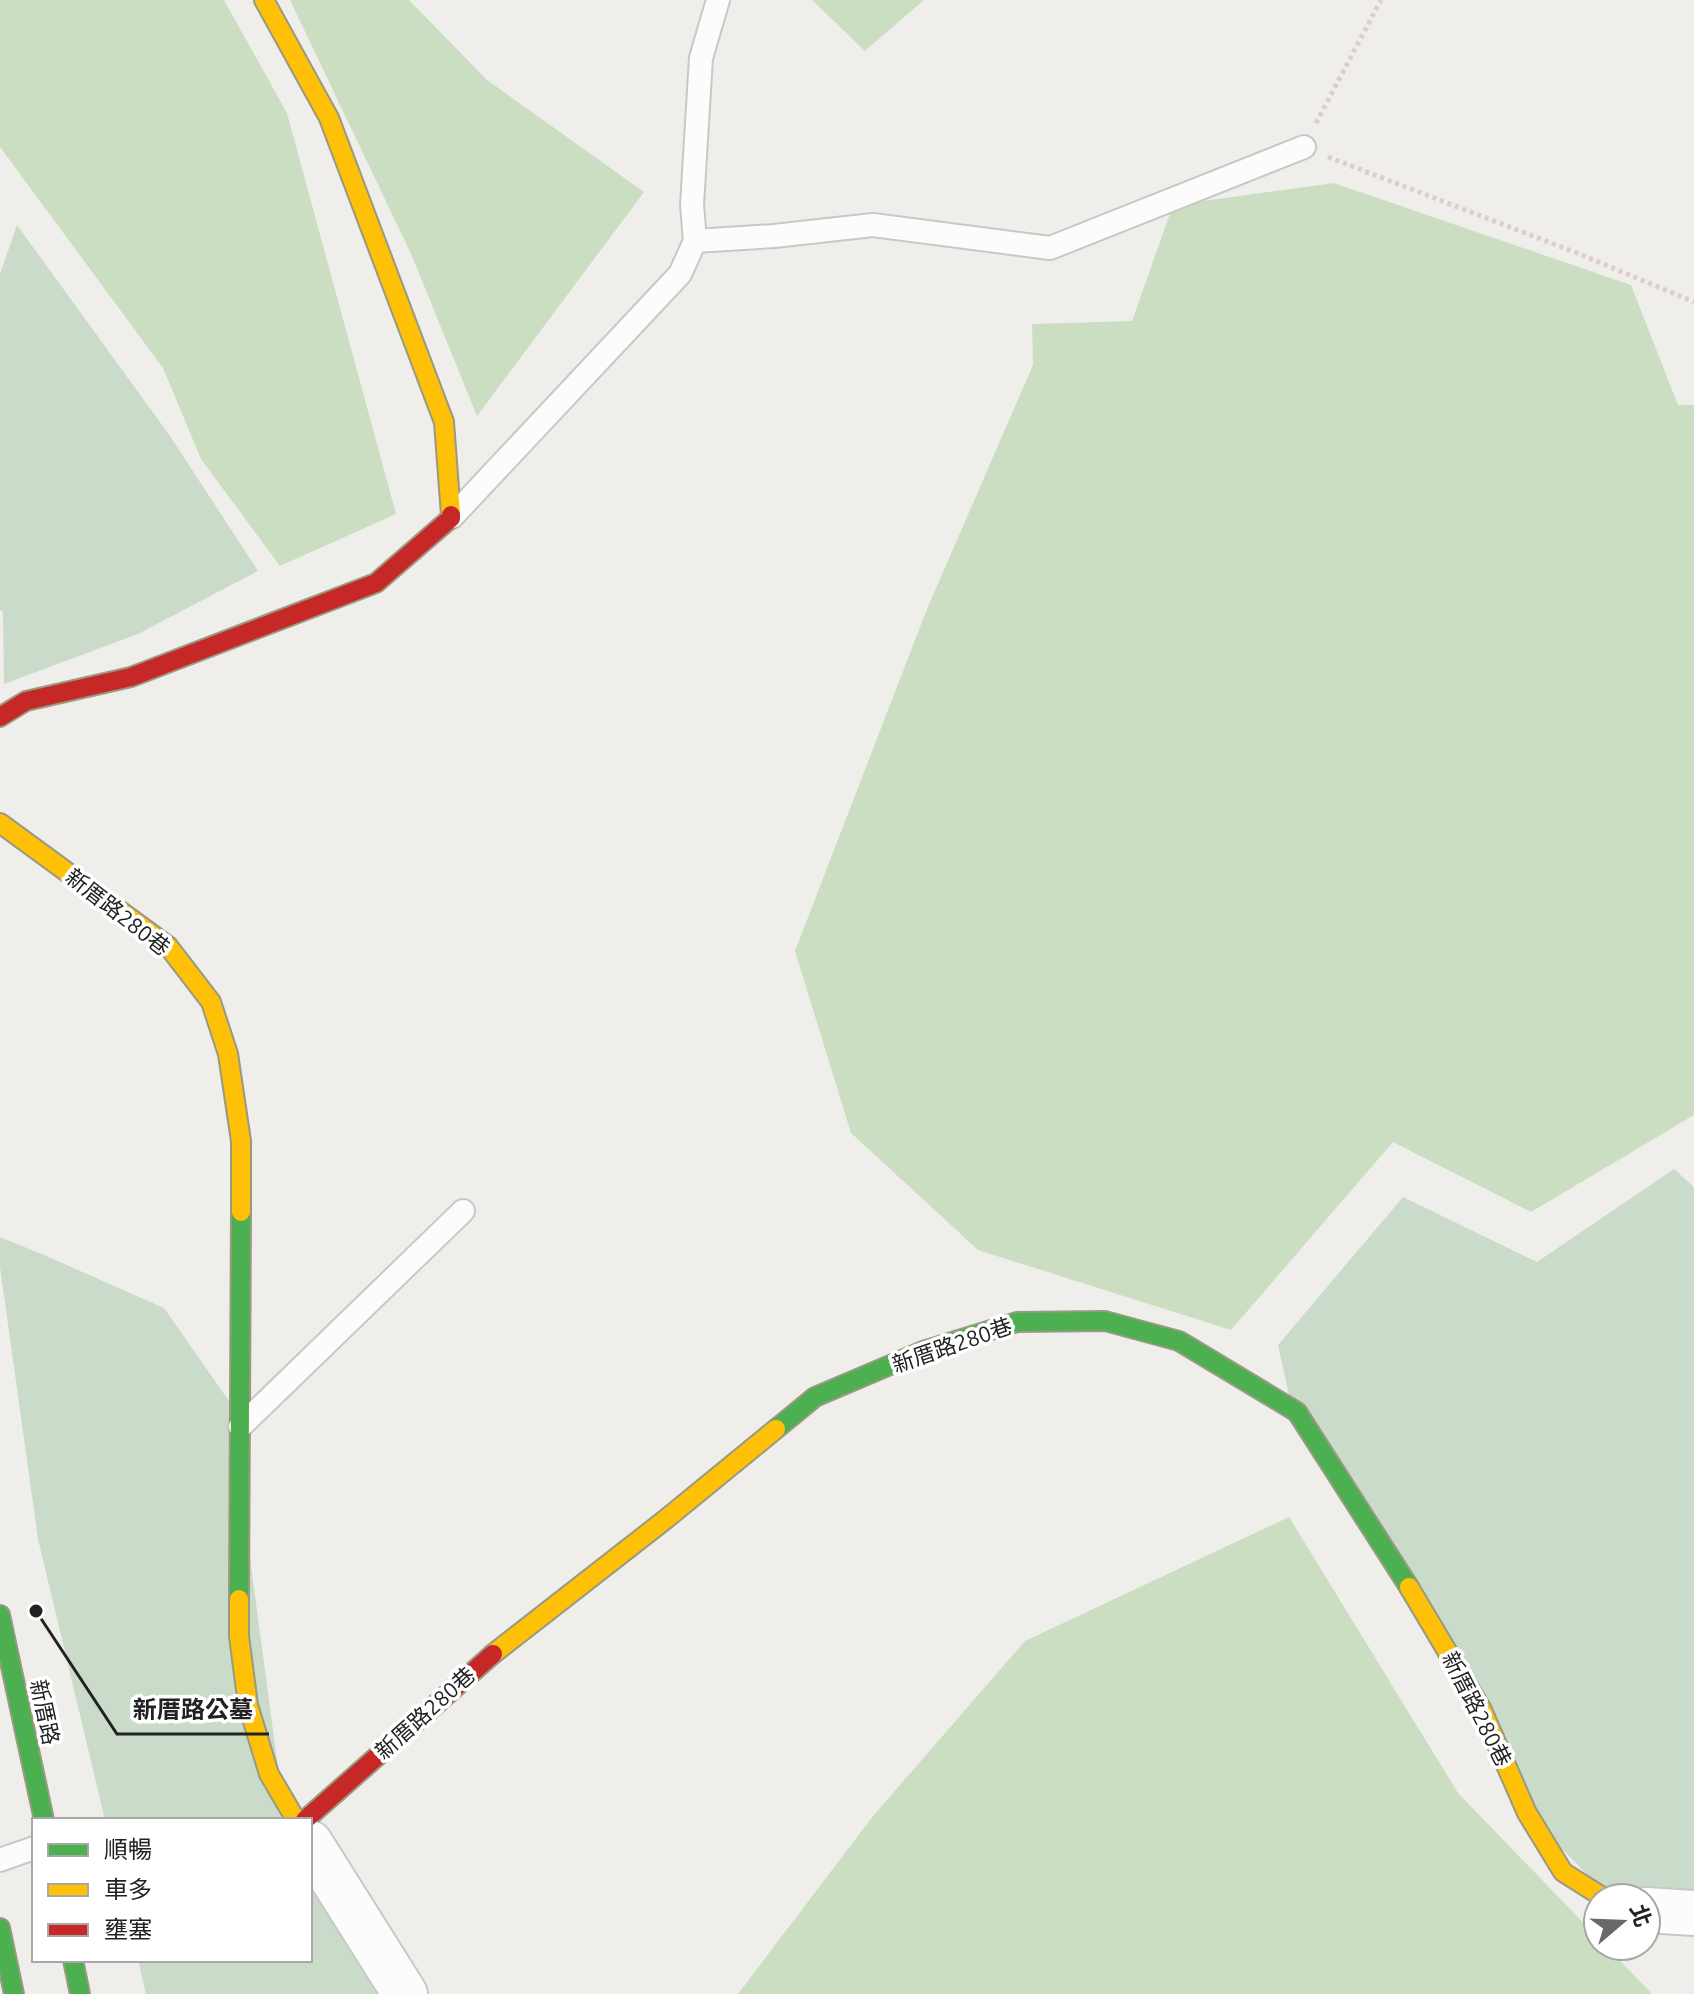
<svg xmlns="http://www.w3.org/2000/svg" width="1694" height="1994" viewBox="0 0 1694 1994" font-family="Ubuntu,'Noto Sans TC',sans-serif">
	<rect width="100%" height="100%" fill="#f0eeeb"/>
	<path fill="#cbdec1" d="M0 0H224L287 113 396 514 280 566 201 459 163 368 0 147Z
		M290 0H409L487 80 644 192 477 416 412 256Z
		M812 0H924L865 51Z
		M1334 183 1631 285 1678 405H1694V1115L1531 1212 1393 1142 1231 1330 978 1250 851 1133 795 951 927 609 1033 365 1032 324 1132 321 1173 205Z
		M1289 1517 1458 1793 1598 1938V1946H1606L1652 1994H738L873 1816 1025 1641Z"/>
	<path fill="#cadbca" d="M17 225 170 436 258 571 138 634 4 684 3 612 0 610V274Z
		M1674 1169 1694 1187V1913L1646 1898H1610L1527 1813 1290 1400 1278 1345 1403 1197 1537 1262Z
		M0 1237 44 1255 164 1308 229 1401 285 1820H105L38 1539 0 1267Z
		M310 1866 386 1994H146L138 1960H310Z"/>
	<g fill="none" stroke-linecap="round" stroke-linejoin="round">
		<defs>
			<path id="lane" d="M695 241 774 236 873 225 1050 248 1304 147
				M452 517 680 274 695 241 692 205 701 58 718 0
				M240 1427 463 1211
				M0 1860 34 1848"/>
			<path id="street" d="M310 1843 405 1994
				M1646 1910 1694 1913"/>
			<path id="fast" d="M776 1429 815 1397 923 1351 1017 1322 1105 1321 1179 1341 1297 1412 1409 1587
				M239 1599 241 1212
				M0 1615 44 1820
				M0 1928 14 1994
				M73 1960 80 1994"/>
			<path id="slow" d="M264 0 329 118 444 422 451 515
				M0 823 168 946 211 1002 228 1054 241 1141V1212
				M1409 1587 1481 1708 1527 1813 1563 1872 1604 1898
				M239 1599V1636L248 1705 269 1774 296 1820
				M493 1654 666 1519 776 1429"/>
			<path id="jam" d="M0 717 26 701 131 677 376 583 451 518V515
				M305 1820 493 1654"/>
		</defs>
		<use href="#lane" stroke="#c9c8c7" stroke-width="26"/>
		<use href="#street" stroke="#c9c8c7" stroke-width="48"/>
		<use href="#fast" stroke="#999a82" stroke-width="22"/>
		<use href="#slow" stroke="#999a82" stroke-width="22"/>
		<use href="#jam" stroke="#999a82" stroke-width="22"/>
		<path stroke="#dccecd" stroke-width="5" stroke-dasharray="4 4" stroke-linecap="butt" d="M1316 123 1381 0
			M1328 157 1577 253 1694 302"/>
		<use href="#lane" stroke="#fdfcfc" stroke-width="22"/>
		<use href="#street" stroke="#fdfcfc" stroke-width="44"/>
		<use href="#fast" stroke="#4caf50" stroke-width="18"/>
		<use href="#slow" stroke="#ffc107" stroke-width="18"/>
		<use href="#jam" stroke="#c62828" stroke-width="18"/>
	</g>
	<g text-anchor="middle" stroke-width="7" stroke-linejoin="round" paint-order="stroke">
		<g font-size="22" fill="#222" stroke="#fff">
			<text transform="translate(118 912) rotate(38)" y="8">新厝路280巷</text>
			<text transform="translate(952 1345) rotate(-19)" y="8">新厝路280巷</text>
			<text transform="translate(1477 1709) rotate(63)" y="8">新厝路280巷</text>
			<text transform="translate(45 1712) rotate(78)" y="8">新厝路</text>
			<text transform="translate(425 1713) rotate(-42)" y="8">新厝路280巷</text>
		</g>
	</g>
	<path fill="none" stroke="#222" stroke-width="3" d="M36 1611L117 1734H269"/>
	<circle fill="#222" stroke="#fff" stroke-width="3" cx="36" cy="1611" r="8"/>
	<g font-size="24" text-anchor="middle" font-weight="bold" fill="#222" stroke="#fff" stroke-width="7" stroke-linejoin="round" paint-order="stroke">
		<text x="193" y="1718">新厝路公墓</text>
	</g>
	<rect x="32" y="1818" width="280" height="144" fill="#ffffff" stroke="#a7a7a7" stroke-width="2"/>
	<rect x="48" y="1844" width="40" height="12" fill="#4caf50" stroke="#a7a7a7" stroke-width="2"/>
	<text x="104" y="1858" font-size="24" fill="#222222">順暢</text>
	<rect x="48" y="1884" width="40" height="12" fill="#ffc107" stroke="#a7a7a7" stroke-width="2"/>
	<text x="104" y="1898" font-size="24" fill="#222222">車多</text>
	<rect x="48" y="1924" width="40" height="12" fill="#c62828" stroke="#a7a7a7" stroke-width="2"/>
	<text x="104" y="1938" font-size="24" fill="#222222">壅塞</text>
	<g transform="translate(1622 1922) rotate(71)"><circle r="38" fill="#ffffff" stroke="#a7a7a7" stroke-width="2"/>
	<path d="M0-6L14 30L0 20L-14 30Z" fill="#6a6968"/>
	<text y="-12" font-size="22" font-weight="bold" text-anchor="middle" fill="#222222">北</text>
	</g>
</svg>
